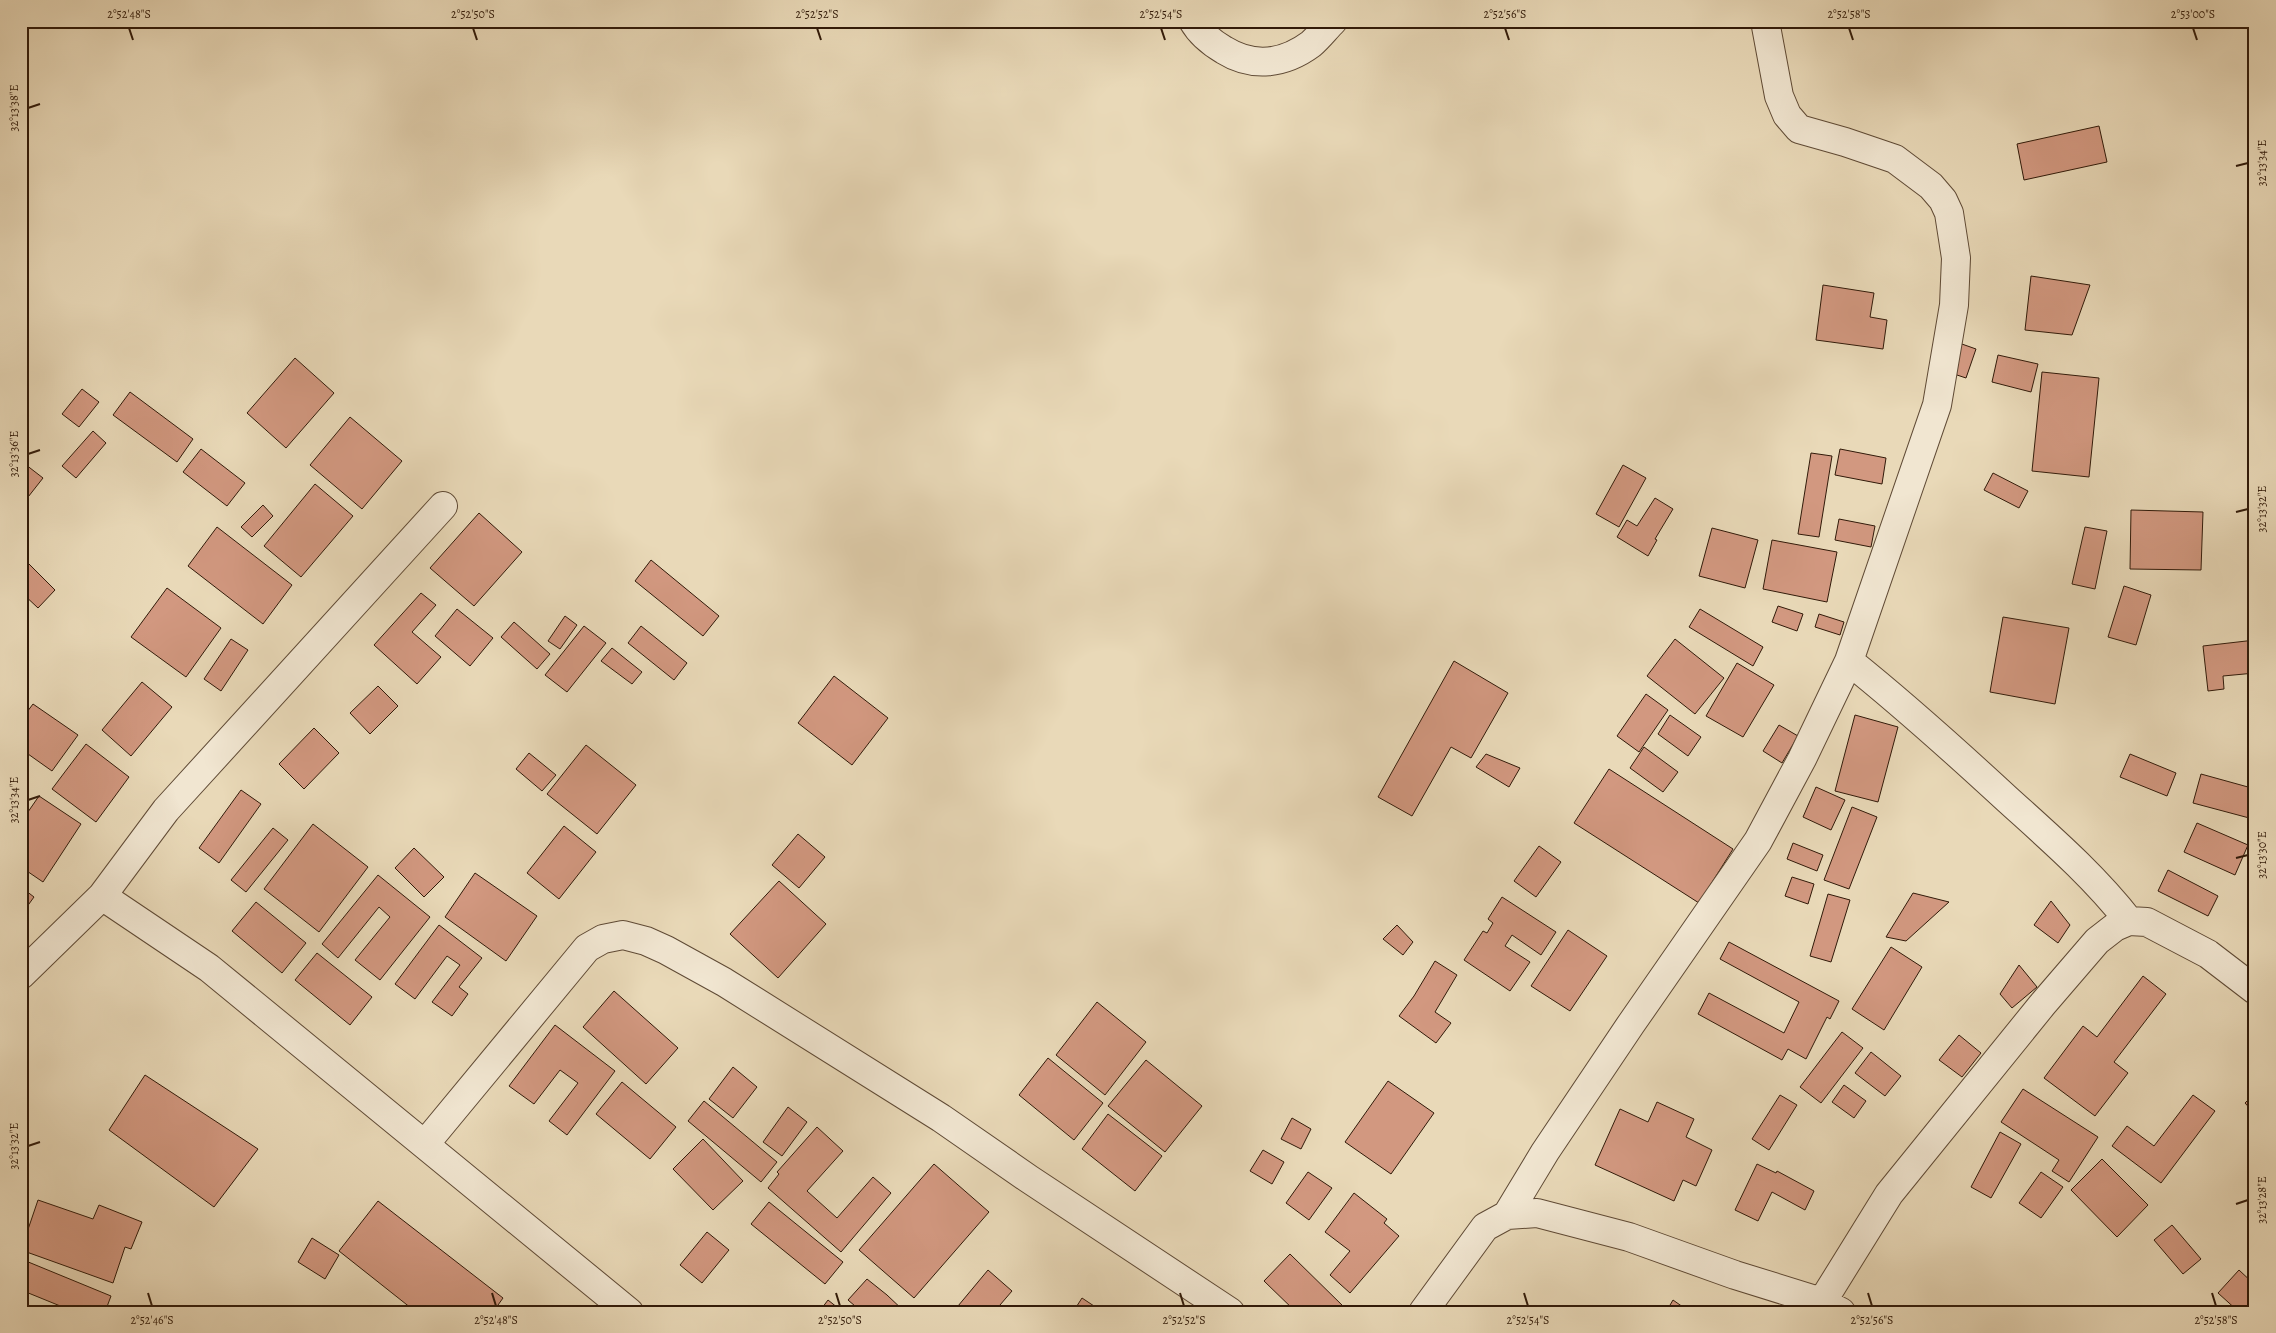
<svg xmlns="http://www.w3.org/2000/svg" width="2276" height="1333" viewBox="0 0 2276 1333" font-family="Alegreya,serif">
	<rect width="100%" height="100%" fill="#e9d9b8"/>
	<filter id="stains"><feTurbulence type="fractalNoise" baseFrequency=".004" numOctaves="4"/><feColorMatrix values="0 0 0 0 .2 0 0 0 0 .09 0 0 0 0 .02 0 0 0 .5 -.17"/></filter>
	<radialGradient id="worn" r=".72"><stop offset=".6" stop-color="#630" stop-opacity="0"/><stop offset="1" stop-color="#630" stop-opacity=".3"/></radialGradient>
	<path fill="#d29880" stroke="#311a09" d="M2099 126 2107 162 2024 180 2017 144Z
		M2031 276 2090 285 2072 335 2025 330Z
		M1823 285 1874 293 1870 317 1887 320 1883 349 1816 340Z
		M1959 343 1976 349 1966 378 1948 372Z
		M1998 355 2038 364 2031 392 1992 382Z
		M295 358 334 393 286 448 247 413Z
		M2042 372 2099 378 2089 477 2032 471Z
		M82 389 99 402 79 427 62 414Z
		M130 392 193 439 177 462 113 415Z
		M350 417 402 461 362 509 310 465Z
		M93 431 106 443 76 478 62 466Z
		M201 449 245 483 227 506 183 472Z
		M1840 449 1886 458 1882 484 1835 475Z
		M1811 453 1832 456 1819 537 1798 534Z
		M21 461 43 478 21 506Z
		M1623 465 1646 478 1619 527 1596 514Z
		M1993 473 2028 491 2019 508 1984 490Z
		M315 484 353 516 301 577 264 546Z
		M1655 498 1673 509 1655 539 1657 540 1648 556 1617 537 1627 520 1637 526Z
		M263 505 273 516 252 537 241 527Z
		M2131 510 2203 512 2201 570 2130 569Z
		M479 513 522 552 474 606 430 568Z
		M1839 519 1875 526 1871 547 1835 540Z
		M217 527 292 585 263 624 188 566Z
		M2085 527 2107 531 2095 589 2072 584Z
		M1712 528 1758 540 1745 588 1699 576Z
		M1772 540 1837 552 1827 602 1763 589Z
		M21 556 55 590 38 608 21 592Z
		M651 560 719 616 703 636 635 581Z
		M2124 586 2151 595 2136 645 2108 637Z
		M167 588 221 628 186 677 131 637Z
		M421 593 436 605 412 632 441 657 417 684 374 645Z
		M1778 606 1803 614 1797 631 1772 622Z
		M457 609 493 638 470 666 435 636Z
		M1700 609 1763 647 1753 666 1689 627Z
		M1819 614 1844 622 1840 635 1815 627Z
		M565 616 577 625 560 649 548 641Z
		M2003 617 2069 628 2055 704 1990 692Z
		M514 622 550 654 537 669 501 637Z
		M584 626 606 643 567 692 545 675Z
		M641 626 687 663 674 680 628 643Z
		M231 639 248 650 221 691 204 679Z
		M1675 639 1724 678 1695 714 1647 676Z
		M2255 640V673L2223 676 2224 689 2208 691 2203 646Z
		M612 648 642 672 632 684 601 661Z
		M1454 661 1508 693 1471 758 1451 747 1412 816 1378 797Z
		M1737 663 1774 685 1743 737 1706 716Z
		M834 676 888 718 852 765 798 723Z
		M142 682 172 707 131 756 102 730Z
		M378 686 398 706 370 734 350 713Z
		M1646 694 1668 710 1639 752 1617 736Z
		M33 704 78 735 52 771 21 749V720Z
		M1670 715 1701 737 1688 756 1658 734Z
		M1855 715 1898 727 1878 802 1835 791Z
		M1779 725 1798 736 1782 763 1763 751Z
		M314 728 339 753 304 789 279 764Z
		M86 744 129 777 96 822 52 789Z
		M586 745 636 785 597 834 547 794Z
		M1644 747 1678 772 1663 792 1630 768Z
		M529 753 556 775 542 791 516 769Z
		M1486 754 1520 768 1509 787 1476 767Z
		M2130 754 2176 773 2167 796 2120 777Z
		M2255 761V812L2253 819 2193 803 2201 774 2248 787Z
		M1609 769 1733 849 1699 903 1574 823Z
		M1816 787 1845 800 1831 830 1803 817Z
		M241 790 261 804 219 863 199 848Z
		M39 796 81 824 43 882 21 867V822Z
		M1852 807 1877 817 1849 889 1824 880Z
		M2197 823 2248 845 2235 875 2184 852Z
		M313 824 368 867 319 932 264 889Z
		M564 826 596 852 559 899 527 873Z
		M273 828 288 840 246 892 231 880Z
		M798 834 825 857 799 888 772 865Z
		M1793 843 1823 855 1817 871 1787 859Z
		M1539 846 1561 862 1536 897 1514 881Z
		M414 848 444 877 424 897 395 868Z
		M2168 870 2218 896 2208 916 2158 891Z
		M475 873 537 916 506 961 445 917Z
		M378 875 430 917 380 980 355 960 390 917 379 907 338 958 322 944Z
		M1792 877 1814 884 1808 904 1785 896Z
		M779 881 826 924 778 978 730 934Z
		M21 887 34 897 21 915Z
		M1913 893 1949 902 1906 941 1886 937Z
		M1828 894 1850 900 1831 962 1810 956Z
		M1502 897 1556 932 1541 955 1512 935 1505 946 1530 962 1510 991 1464 960 1483 931 1487 933 1493 923 1488 919Z
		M2051 901 2070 925 2058 943 2034 925Z
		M256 902 306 943 282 973 232 931Z
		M439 925 482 958 459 987 468 994 452 1016 432 1002 460 965 447 956 415 999 395 984Z
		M1397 925 1413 942 1403 955 1383 939Z
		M1568 930 1607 956 1570 1011 1531 986Z
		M1729 942 1839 1001 1830 1019 1827 1017 1806 1059 1788 1049 1782 1060 1698 1014 1709 993 1784 1033 1799 1002 1720 959Z
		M1891 947 1922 967 1884 1030 1852 1009Z
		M317 953 372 997 350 1025 295 980Z
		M1435 961 1457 975 1435 1012 1451 1023 1436 1043 1399 1016 1414 996Z
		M2019 965 2037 987 2012 1008 2000 994Z
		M2143 976 2166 994 2114 1062 2128 1073 2095 1116 2044 1078 2083 1026 2097 1037Z
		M614 991 678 1048 646 1084 583 1027Z
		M1097 1002 1146 1042 1105 1095 1056 1055Z
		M555 1025 615 1071 567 1135 549 1121 578 1083 560 1070 534 1104 509 1086Z
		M1842 1032 1863 1048 1821 1103 1800 1087Z
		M1959 1035 1981 1053 1962 1077 1939 1060Z
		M1871 1052 1901 1076 1885 1096 1855 1073Z
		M1048 1058 1103 1103 1074 1140 1019 1095Z
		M1146 1060 1202 1106 1165 1152 1108 1106Z
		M733 1067 757 1087 733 1118 709 1099Z
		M145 1075 258 1149 214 1207 109 1130Z
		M1388 1081 1434 1113 1391 1174 1345 1142Z
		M622 1082 676 1127 650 1159 596 1114Z
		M1844 1085 1866 1101 1854 1118 1832 1102Z
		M2023 1089 2098 1137 2069 1182 2052 1171 2059 1160 2001 1122Z
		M2255 1093V1114L2245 1103Z
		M1780 1095 1797 1105 1769 1150 1752 1139Z
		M2193 1095 2215 1111 2161 1183 2112 1146 2127 1126 2154 1146Z
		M704 1101 777 1162 761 1182 688 1121Z
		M1657 1102 1694 1119 1686 1137 1712 1150 1696 1186 1683 1180 1674 1201 1595 1165 1620 1109 1648 1122Z
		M788 1107 807 1122 782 1156 763 1142Z
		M1108 1114 1162 1156 1135 1191 1082 1149Z
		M1292 1118 1311 1129 1301 1149 1281 1139Z
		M817 1127 843 1151 807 1191 837 1218 873 1177 891 1193 841 1252 768 1188 779 1174 777 1172Z
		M2000 1132 2021 1144 1991 1198 1971 1187Z
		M703 1139 743 1181 713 1210 673 1169Z
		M1263 1150 1284 1162 1272 1184 1250 1171Z
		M2102 1159 2148 1205 2117 1237 2071 1190Z
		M934 1164 989 1212 914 1298 859 1250Z
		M1757 1164 1776 1173 1777 1171 1814 1191 1805 1210 1772 1192 1758 1221 1735 1210Z
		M1308 1172 1332 1188 1309 1220 1286 1203Z
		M2041 1172 2063 1187 2041 1218 2019 1203Z
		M1354 1193 1387 1219 1384 1223 1399 1236 1350 1293 1330 1275 1350 1251 1325 1232Z
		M38 1200 93 1219 99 1205 142 1222 131 1249 125 1247 113 1283 21 1250Z
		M378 1201 503 1298 493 1312H416L339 1251Z
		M769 1202 843 1262 825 1284 751 1224Z
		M2172 1225 2201 1259 2183 1274 2154 1240Z
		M707 1232 729 1250 702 1283 680 1265Z
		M312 1238 339 1255 325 1279 298 1262Z
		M1290 1254 1344 1307 1340 1312H1296L1264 1281Z
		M21 1259 111 1296 105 1312H75L21 1290Z
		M988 1270 1012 1291 994 1312H953Z
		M2239 1270 2255 1285V1312H2239L2218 1293Z
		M867 1279 887 1295 905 1312H862L848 1300Z
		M1082 1298 1103 1312H1073Z
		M828 1300 843 1312H819Z
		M1673 1300 1690 1312H1666Z"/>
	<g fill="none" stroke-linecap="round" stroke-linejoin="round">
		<defs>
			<path id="minor" d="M1193 21C1200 33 1212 43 1224 50 1253 68 1284 64 1311 44 1319 37 1326 28 1333 21
				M1849 661C1904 705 1955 751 2007 799 2050 838 2093 875 2129 921
				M102 896 209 968 629 1312
				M21 975 102 896 166 810 443 506
				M425 1144 587 948 603 939 623 935 646 941 666 950 724 982 941 1118 1029 1179 1230 1312
				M1507 1215 1545 1152 1631 1024 1758 841 1802 759 1849 661 1937 405 1954 305 1956 258 1949 213 1943 200 1931 186 1895 159 1845 142 1799 129 1787 115 1779 96 1765 21
				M1822 1302 1889 1194 2042 1005 2097 941 2115 927 2129 921 2147 922 2208 954 2255 990
				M1423 1312 1485 1227 1507 1215 1537 1213 1629 1237 1735 1275 1822 1302 1841 1312"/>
		</defs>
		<use href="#minor" stroke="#5f4a35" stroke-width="30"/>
		<use href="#minor" stroke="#f1e6d1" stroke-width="28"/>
	</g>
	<path fill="none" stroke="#311a09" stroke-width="2" d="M129 28 133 40M473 28 477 40M817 28 821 40M1161 28 1165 40M1505 28 1509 40M1849 28 1853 40M2193 28 2197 40M28 108 40 104M2236 166 2248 163M28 454 40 450M2236 512 2248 509M28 800 40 796M2236 858 2248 855M28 1146 40 1142M2236 1204 2248 1200M148 1293 152 1306M492 1293 496 1306M836 1293 840 1306M1180 1293 1184 1306M1524 1293 1528 1306M1868 1293 1872 1306M2212 1293 2216 1306"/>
	<rect width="2276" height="1333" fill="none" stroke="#e9d9b8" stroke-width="55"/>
	<rect x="28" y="28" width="2220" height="1278" fill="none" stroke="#311a09" stroke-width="2"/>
	<g font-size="12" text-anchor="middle" fill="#311a09">
		<text x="129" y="18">2°52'48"S</text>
		<text x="473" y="18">2°52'50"S</text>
		<text x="817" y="18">2°52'52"S</text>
		<text x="1161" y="18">2°52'54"S</text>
		<text x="1505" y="18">2°52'56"S</text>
		<text x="1849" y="18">2°52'58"S</text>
		<text x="2193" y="18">2°53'00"S</text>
		<text transform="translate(14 108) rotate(-90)" y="4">32°13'38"E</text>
		<text transform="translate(2262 163) rotate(-90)" y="4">32°13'34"E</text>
		<text transform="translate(14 454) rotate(-90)" y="4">32°13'36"E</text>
		<text transform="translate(2262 509) rotate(-90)" y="4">32°13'32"E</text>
		<text transform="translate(14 800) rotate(-90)" y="4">32°13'34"E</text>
		<text transform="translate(2262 855) rotate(-90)" y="4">32°13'30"E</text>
		<text transform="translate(14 1146) rotate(-90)" y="4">32°13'32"E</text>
		<text transform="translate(2262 1200) rotate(-90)" y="4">32°13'28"E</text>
		<text x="152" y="1324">2°52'46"S</text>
		<text x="496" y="1324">2°52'48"S</text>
		<text x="840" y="1324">2°52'50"S</text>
		<text x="1184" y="1324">2°52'52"S</text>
		<text x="1528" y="1324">2°52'54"S</text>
		<text x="1872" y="1324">2°52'56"S</text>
		<text x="2216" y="1324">2°52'58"S</text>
	</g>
	<rect width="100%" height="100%" filter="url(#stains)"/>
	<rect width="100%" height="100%" fill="url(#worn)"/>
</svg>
